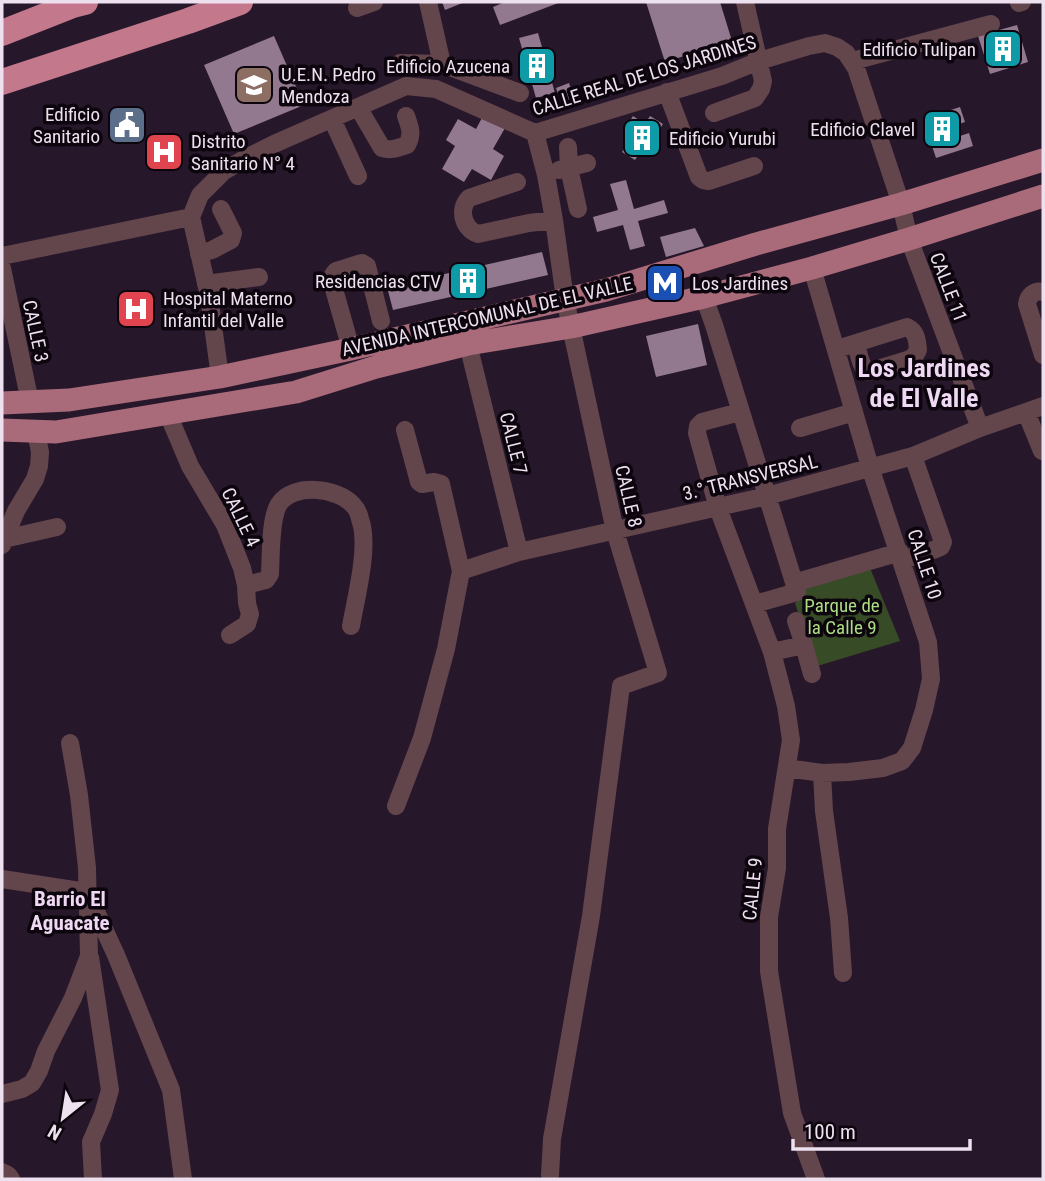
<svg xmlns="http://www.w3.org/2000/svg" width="1045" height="1181" viewBox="0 0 1045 1181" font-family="'Roboto Condensed',sans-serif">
	<rect width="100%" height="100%" fill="#27172a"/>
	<path fill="#374b26" d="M868 563 900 641 814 667 795 603 801 598 803 586Z"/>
	<path fill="#927990" d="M442 2H465L445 10Z
		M505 2H561L500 25 493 7Z
		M646 2H720L732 41 665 62Z
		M1017 25 1028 62 990 74 978 36Z
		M538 33 555 93 536 98 519 38Z
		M274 36 304 105 234 134 204 65Z
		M569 83 576 103 563 107 556 88Z
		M960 107 965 122 956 125 960 136 969 133 973 146 936 158 923 119Z
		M483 116 505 128 493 149 504 156 491 180 472 169 464 182 442 169 455 146 446 140 458 119 476 129Z
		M633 116 645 124 650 116 663 124 653 139 660 144 652 157 641 151 635 160 622 152 631 137 623 132Z
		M626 180 634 209 664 200 668 213 638 221 645 246 630 250 623 225 597 232 593 217 618 210 610 184Z
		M695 228 704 246 666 257 660 237Z
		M542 252 548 275 393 310 387 287Z
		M698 324 707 365 656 377 646 336Z"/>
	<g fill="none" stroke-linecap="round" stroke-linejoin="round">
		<path stroke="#63454c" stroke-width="18" d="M428 2 442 64 520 93
			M1019 3 1022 2
			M357 8 374 2
			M853 61 991 24
			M400 63 442 64
			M667 92 699 177 703 180 709 181 754 166
			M358 107 382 148C391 151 398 148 407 145 413 134 410 127 406 116
			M714 113 755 98 761 89 763 81 745 2
			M332 119 358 176
			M535 133 546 175 554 220 565 299 615 531 658 673 621 686 591 916 552 1139 550 1175
			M568 147 569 168 578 209
			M559 170 587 163
			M517 182 469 198C458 209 463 229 478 234L529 223 554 220
			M191 217 200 195 224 171 246 158 274 144 406 86 436 89 535 133 722 76 759 61 809 46 825 43 837 47 846 53 856 68 901 204 909 239 980 428
			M191 217 209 296 220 377
			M199 254 212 250 231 240 233 233 221 209
			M2 256 191 217
			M2 268 30 402
			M206 284 259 277
			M1043 292C1034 290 1028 296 1027 304L1043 355
			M704 297 714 325 797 592 755 604
			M468 344 519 552
			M351 349 332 282 333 275 336 271 358 264 362 263 367 266 381 321
			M837 349 907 327C917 332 917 340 918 350L915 355 910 359 868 372C860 367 859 353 856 344
			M740 412 702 422 698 426 697 433 718 508 772 652 786 706 791 740 777 829V868L769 917V971L792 1113 816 1179
			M1026 412 1042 451
			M168 414 190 466 225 525 242 568 246 585 247 603 250 614 247 624 230 635
			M800 428 854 412
			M4 539 57 527
			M2 545 16 511 35 479 39 466 40 452 36 432
			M903 560 936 549 941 547 943 542 913 456
			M461 571 519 552 767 496 913 456 980 428 1043 406
			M794 583 900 552
			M246 585 266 580 270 574C271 556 270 518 279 504 293 483 337 487 353 505 356 508 359 514 360 519 370 546 356 597 351 626
			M804 645 812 674
			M772 652 804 645 796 621
			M787 768 822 773 849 772 883 768 902 761 912 748 924 710 931 679 928 642 870 467 812 268
			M822 773 824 811 839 918 843 973
			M396 806 422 738 446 649 461 571 441 484 434 482 422 484 419 482 405 430
			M2 879 87 892 116 955 171 1090 183 1179
			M90 957 110 1090 103 1114 91 1142 93 1179
			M2 1094 22 1089 32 1083 39 1071 46 1051 73 998 89 956 87 868 79 795 70 743
			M2 1172 8 1175 11 1179"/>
		<path stroke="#a96a7a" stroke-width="23" d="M2 403 69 400 220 377 351 349 606 290 756 244 901 204 1043 160
			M2 430 56 432 296 392 376 367 468 344 571 327 704 297 812 268 909 239 1043 196"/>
		<path stroke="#c4788c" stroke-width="26" d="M2 33 73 5 85 2
			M2 82 188 21 240 2"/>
	</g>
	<defs>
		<symbol id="building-square" viewBox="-11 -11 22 22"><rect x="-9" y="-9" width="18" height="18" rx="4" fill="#0f9aa8" stroke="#0c050d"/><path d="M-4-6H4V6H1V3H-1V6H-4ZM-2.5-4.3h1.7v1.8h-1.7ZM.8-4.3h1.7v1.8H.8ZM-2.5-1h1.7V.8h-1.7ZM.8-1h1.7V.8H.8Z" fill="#fff"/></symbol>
		<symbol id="school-square" viewBox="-11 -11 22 22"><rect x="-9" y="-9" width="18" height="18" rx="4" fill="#8d6e63" stroke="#0c050d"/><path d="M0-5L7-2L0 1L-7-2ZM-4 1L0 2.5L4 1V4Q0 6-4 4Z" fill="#fff"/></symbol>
		<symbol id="civic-square" viewBox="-11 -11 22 22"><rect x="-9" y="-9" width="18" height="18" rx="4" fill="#5c6f8a" stroke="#0c050d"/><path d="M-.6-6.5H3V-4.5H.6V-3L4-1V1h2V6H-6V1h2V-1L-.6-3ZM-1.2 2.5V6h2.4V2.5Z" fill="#fff"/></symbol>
		<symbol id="hospital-square" viewBox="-11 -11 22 22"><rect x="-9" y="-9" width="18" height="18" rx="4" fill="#e0444e" stroke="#0c050d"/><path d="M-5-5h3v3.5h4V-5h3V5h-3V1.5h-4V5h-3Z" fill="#fff"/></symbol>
		<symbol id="metro-square" viewBox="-11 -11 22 22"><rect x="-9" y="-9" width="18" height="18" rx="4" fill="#1a4fb4" stroke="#0c050d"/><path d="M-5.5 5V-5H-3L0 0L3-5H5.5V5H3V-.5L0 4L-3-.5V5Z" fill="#fff"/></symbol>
	</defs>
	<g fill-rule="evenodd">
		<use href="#building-square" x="981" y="27" width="44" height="44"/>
		<use href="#building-square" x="515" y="44" width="44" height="44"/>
		<use href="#school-square" x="232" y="63" width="44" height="44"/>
		<use href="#civic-square" x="105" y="103" width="44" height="44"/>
		<use href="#building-square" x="920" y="107" width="44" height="44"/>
		<use href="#building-square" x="620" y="116" width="44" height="44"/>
		<use href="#hospital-square" x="142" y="130" width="44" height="44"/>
		<use href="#building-square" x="446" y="259" width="44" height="44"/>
		<use href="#metro-square" x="643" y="261" width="44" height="44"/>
		<use href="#hospital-square" x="114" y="287" width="44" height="44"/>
	</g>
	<g text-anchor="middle" stroke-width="7" stroke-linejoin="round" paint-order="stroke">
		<g font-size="19" fill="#ede1ef" stroke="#0c050d" text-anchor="end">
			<text x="976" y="56">Edificio Tulipan</text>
			<text x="510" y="73">Edificio Azucena</text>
			<text x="281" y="81" text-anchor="start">U.E.N. Pedro<tspan x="281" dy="22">Mendoza</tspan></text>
			<text x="100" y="121">Edificio<tspan x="100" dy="22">Sanitario</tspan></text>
			<text x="915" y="136">Edificio Clavel</text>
			<text x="669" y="145" text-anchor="start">Edificio Yurubi</text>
			<text x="191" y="148" text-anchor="start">Distrito<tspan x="191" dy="22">Sanitario N° 4</tspan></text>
			<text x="441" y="288">Residencias CTV</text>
			<text x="692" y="290" text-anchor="start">Los Jardines</text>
			<text x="163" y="305" text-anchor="start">Hospital Materno<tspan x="163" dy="22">Infantil del Valle</tspan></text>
		</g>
		<g font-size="19" fill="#ede1ef" stroke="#0c050d">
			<text transform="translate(644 75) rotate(-17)" y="7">CALLE REAL DE LOS JARDINES</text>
			<text transform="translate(949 287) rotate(69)" y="7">CALLE 11</text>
			<text transform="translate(487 316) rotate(-13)" y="7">AVENIDA INTERCOMUNAL DE EL VALLE</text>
			<text transform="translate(36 331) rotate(78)" y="7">CALLE 3</text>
			<text transform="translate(514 443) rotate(76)" y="7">CALLE 7</text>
			<text transform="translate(750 477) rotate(-14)" y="7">3.° TRANSVERSAL</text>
			<text transform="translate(629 496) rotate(77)" y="7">CALLE 8</text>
			<text transform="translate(241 517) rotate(64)" y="7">CALLE 4</text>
			<text transform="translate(925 564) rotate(72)" y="7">CALLE 10</text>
			<text transform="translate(752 889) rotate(-84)" y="7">CALLE 9</text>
		</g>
		<g font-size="19" fill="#abdc82" stroke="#0c050d">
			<text x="842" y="612">Parque de<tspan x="842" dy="22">la Calle 9</tspan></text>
		</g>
		<g font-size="21" font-weight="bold" fill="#efd8f3" stroke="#0c050d">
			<text x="70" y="906">Barrio El<tspan x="70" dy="24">Aguacate</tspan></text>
		</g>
		<g font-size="26" font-weight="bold" fill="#efd8f3" stroke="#0c050d">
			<text x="924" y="377">Los Jardines<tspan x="924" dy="30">de El Valle</tspan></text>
		</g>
	</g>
	<rect width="1045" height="1181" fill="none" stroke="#ede1ef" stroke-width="7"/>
	<g transform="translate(63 1118) rotate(210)" stroke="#0c050d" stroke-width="5" paint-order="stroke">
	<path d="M0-5L12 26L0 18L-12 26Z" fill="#ede1ef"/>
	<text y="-10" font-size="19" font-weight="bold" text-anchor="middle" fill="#ede1ef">N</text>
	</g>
	<path d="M793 1139v10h177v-10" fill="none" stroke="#ede1ef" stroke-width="3.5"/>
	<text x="804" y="1139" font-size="21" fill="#ede1ef" stroke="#0c050d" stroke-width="5" paint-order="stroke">100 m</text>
</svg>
